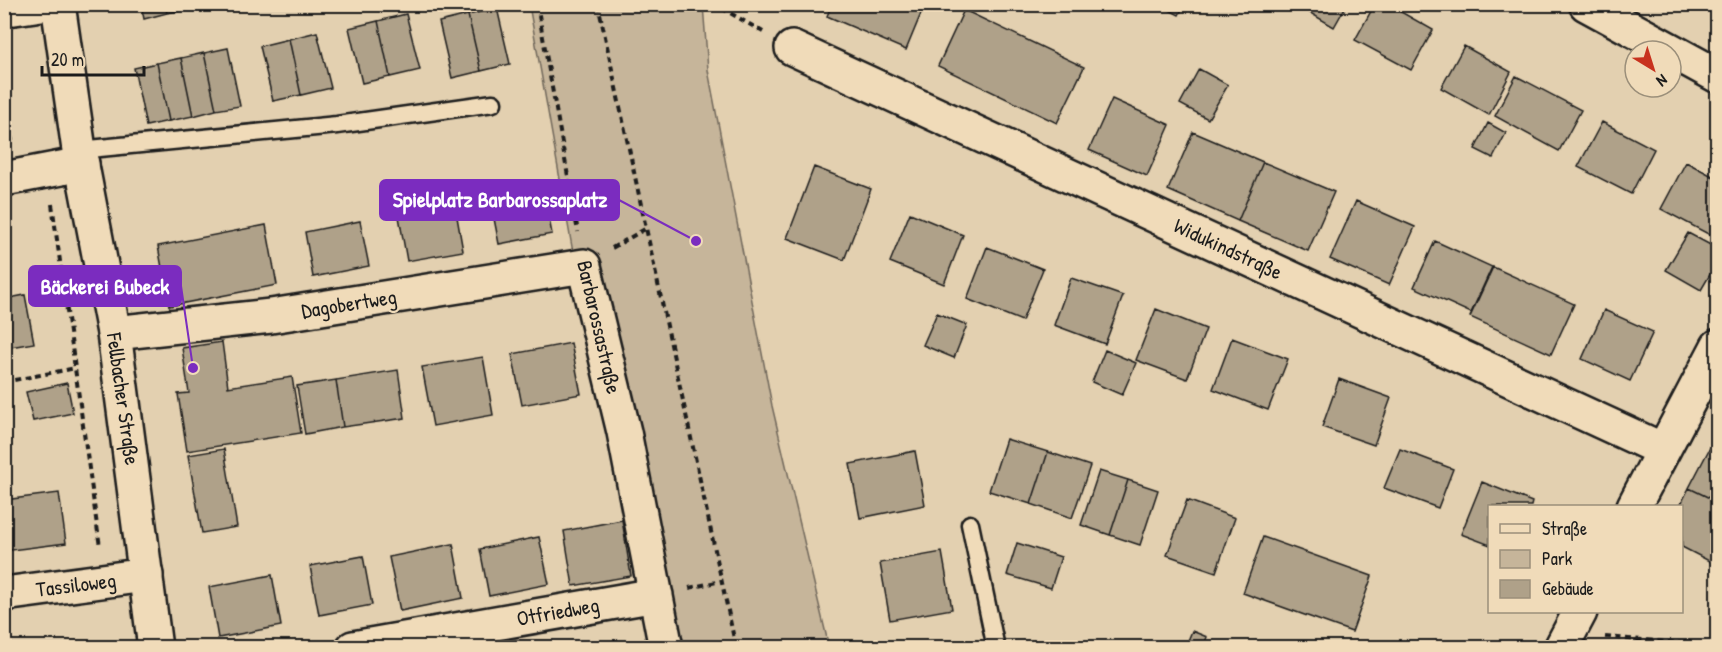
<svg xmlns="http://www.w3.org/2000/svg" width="1722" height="652" viewBox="0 0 1722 652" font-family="'Patrick Hand',sans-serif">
	<rect width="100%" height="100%" fill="#e3d0b0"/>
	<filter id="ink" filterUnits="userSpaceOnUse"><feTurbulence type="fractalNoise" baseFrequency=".0167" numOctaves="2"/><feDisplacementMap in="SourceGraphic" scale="12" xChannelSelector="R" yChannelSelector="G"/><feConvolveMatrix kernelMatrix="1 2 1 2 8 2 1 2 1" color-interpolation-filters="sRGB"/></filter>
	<g filter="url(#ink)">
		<path fill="#c6b59a" stroke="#71685b" stroke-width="1.5" d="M529 5H703L708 70 772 406 829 647H659L577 275Z"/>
		<path fill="#afa189" stroke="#1c1c1c" stroke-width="1.5" d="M141 4H165L167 13 144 19Z
			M165 4H190L191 9 167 13Z
			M190 4H209L191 9Z
			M832 4H925L906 50 827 16Z
			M1158 4H1185L1179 15Z
			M1295 4H1347L1334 27Z
			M1375 4H1387L1433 30 1411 70 1355 40Z
			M1696 4H1718V16Z
			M497 8 510 64 481 71 468 15Z
			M964 10 1084 67 1057 123 938 66Z
			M406 14 420 70 390 77 378 21Z
			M468 15 481 71 452 78 439 22Z
			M378 21 390 77 362 83 349 28Z
			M317 32 331 88 301 95 289 39Z
			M289 39 301 95 273 101 260 46Z
			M1464 46 1511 72 1489 115 1441 88Z
			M228 48 240 106 216 110 204 53Z
			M204 53 216 110 193 116 181 58Z
			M181 58 193 116 169 121 157 63Z
			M157 63 169 121 146 126 134 68Z
			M1199 69 1228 85 1208 119 1180 104Z
			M1516 76 1581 110 1559 151 1495 116Z
			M4 95 13 140 4 141Z
			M1112 99 1170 125 1147 176 1089 150Z
			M1602 122 1654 149 1631 194 1578 167Z
			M1488 123 1506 133 1493 158 1475 149Z
			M1193 132 1263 162 1238 221 1168 190Z
			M1263 162 1334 192 1308 251 1238 221Z
			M1686 162 1718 179V226L1712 236 1661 209Z
			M814 167 871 189 844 260 787 238Z
			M542 183 552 234 499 244 489 193Z
			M454 200 463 251 407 261 398 211Z
			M1356 201 1415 227 1389 285 1330 259Z
			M910 213 963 235 944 284 890 262Z
			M360 221 369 266 313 277 305 232Z
			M266 225 277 285 169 306 158 246Z
			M1688 233 1718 249V261L1701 290 1666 270Z
			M1435 241 1492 267 1471 313 1414 287Z
			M987 247 1043 269 1022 321 967 299Z
			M1493 267 1574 304 1551 354 1470 317Z
			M1071 278 1123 296 1105 344 1054 325Z
			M25 295 34 343 4 348V299Z
			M1156 309 1206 329 1187 379 1136 360Z
			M1604 310 1653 332 1630 381 1582 359Z
			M937 313 967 325 954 358 923 345Z
			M1232 338 1288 359 1268 410 1213 389Z
			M222 342 228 387 292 377 301 433 187 451 178 394 189 393 182 348Z
			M571 343 581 394 522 405 512 354Z
			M1105 350 1136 363 1122 395 1092 382Z
			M483 357 493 415 433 426 422 367Z
			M398 370 405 418 343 427 336 380Z
			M1339 379 1391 398 1374 445 1322 427Z
			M336 380 343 427 305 434 297 386Z
			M67 383 73 413 33 421 26 392Z
			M1715 438 1718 440V502L1689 488Z
			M1006 439 1048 452 1031 504 989 491Z
			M224 449 237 527 202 533 188 455Z
			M1400 449 1453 469 1438 508 1384 488Z
			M915 451 925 505 860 518 850 464Z
			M1048 452 1090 466 1072 518 1031 504Z
			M1099 471 1128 480 1110 535 1081 525Z
			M1128 480 1158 490 1140 545 1110 535Z
			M1482 482 1532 502 1531 506H1490V545L1461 534Z
			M1689 488 1718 502V550L1711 562 1682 547 1680 506Z
			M59 493 66 543 4 551V500Z
			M1187 500 1235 518 1216 572 1167 555Z
			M622 520 631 576 573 586 564 531Z
			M539 537 549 584 489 596 480 549Z
			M1263 537 1372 576 1352 632 1243 593Z
			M1017 543 1061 557 1051 588 1007 575Z
			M453 544 463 598 400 611 389 557Z
			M942 552 952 609 890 620 880 563Z
			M363 556 372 605 319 615 310 566Z
			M272 575 281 626 218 638 209 587Z
			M1192 631 1207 637 1203 648H1185Z"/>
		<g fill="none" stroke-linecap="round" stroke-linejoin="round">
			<defs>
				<path id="service" d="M4 18 58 10
					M79 150 337 125 493 103
					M970 524 996 648"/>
				<path id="minor" d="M1586 4 1718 76
					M792 48 1663 450
					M4 179 82 164
					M114 333 271 316 584 266 624 432 666 648
					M1634 506 1718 346
					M4 594 146 575
					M353 648 656 595
					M1561 648 1580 612"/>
				<path id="tertiary" d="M58 4 79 150 114 333 155 648"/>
			</defs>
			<use href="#service" stroke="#1c1c1c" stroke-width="21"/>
			<use href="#minor" stroke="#1c1c1c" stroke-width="38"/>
			<use href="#tertiary" stroke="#1c1c1c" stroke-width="38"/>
			<path stroke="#1c1c1c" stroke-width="4" stroke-dasharray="6 4.5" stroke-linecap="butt" d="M537 4 578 232
				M598 4 736 648
				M701 4 720 7 763 32
				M52 204 100 547
				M612 248 645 229
				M4 382 76 368
				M689 588 721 581
				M1605 637 1718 646"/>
			<use href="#service" stroke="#f0dbb9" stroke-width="16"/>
			<use href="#minor" stroke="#f0dbb9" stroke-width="33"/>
			<use href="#tertiary" stroke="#f0dbb9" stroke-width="33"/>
		</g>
	</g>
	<g text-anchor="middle" stroke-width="4.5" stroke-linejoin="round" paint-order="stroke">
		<g font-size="21" fill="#1c1c1c" stroke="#f0dbb9">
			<text transform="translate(1228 249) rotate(25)" y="7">Widukindstraße</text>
			<text transform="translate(349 304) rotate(-9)" y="7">Dagobertweg</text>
			<text transform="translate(599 327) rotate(77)" y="7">Barbarossastraße</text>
			<text transform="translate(123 399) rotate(82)" y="7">Fellbacher Straße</text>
			<text transform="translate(76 585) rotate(-7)" y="7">Tassiloweg</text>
			<text transform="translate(558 612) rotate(-10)" y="7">Otfriedweg</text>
		</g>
	</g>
	<path fill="none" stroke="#7b2cbf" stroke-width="2" d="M696 241L619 200M193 368L181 286"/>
	<g fill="#7b2cbf" stroke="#f0dbb9" stroke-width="2">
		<circle cx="696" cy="241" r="6"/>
		<circle cx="193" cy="368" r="6"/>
	</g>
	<g fill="#7b2cbf" stroke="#7b2cbf" stroke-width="2">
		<rect x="380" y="180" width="239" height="40" rx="6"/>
		<rect x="29" y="266" width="152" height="40" rx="6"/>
	</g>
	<g font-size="22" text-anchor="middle" font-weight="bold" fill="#fff">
		<text x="500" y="207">Spielplatz Barbarossaplatz</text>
		<text x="105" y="294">Bäckerei Bubeck</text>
	</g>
	<rect width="1722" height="652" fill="none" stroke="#f0dbb9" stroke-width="24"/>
	<rect x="12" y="12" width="1698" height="628" fill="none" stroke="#1c1c1c" stroke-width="2" filter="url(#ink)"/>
	<rect x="1488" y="505" width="195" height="108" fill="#f0dbb9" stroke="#9b8f7a" stroke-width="1.5"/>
	<rect x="1500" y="524" width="30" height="9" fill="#f0dbb9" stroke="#9b8f7a" stroke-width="1.5"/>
	<text x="1542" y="535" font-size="18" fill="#1c1c1c">Straße</text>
	<rect x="1500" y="550" width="30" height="18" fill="#c6b59a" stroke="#9b8f7a" stroke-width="1.5"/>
	<text x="1542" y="565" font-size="18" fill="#1c1c1c">Park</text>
	<rect x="1500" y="580" width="30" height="18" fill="#afa189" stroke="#9b8f7a" stroke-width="1.5"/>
	<text x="1542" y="595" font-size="18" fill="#1c1c1c">Gebäude</text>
	<g transform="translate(1653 69) rotate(142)"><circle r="28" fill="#f0dbb9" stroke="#9b8f7a" stroke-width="1.5"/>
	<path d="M0-4.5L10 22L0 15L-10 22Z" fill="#c8321e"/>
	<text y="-9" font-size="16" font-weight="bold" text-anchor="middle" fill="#1c1c1c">N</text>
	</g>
	<path d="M42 66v9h102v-9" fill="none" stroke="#1c1c1c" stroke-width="3"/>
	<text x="51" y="66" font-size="18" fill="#1c1c1c" stroke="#f0dbb9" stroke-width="4.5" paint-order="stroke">20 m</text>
</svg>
